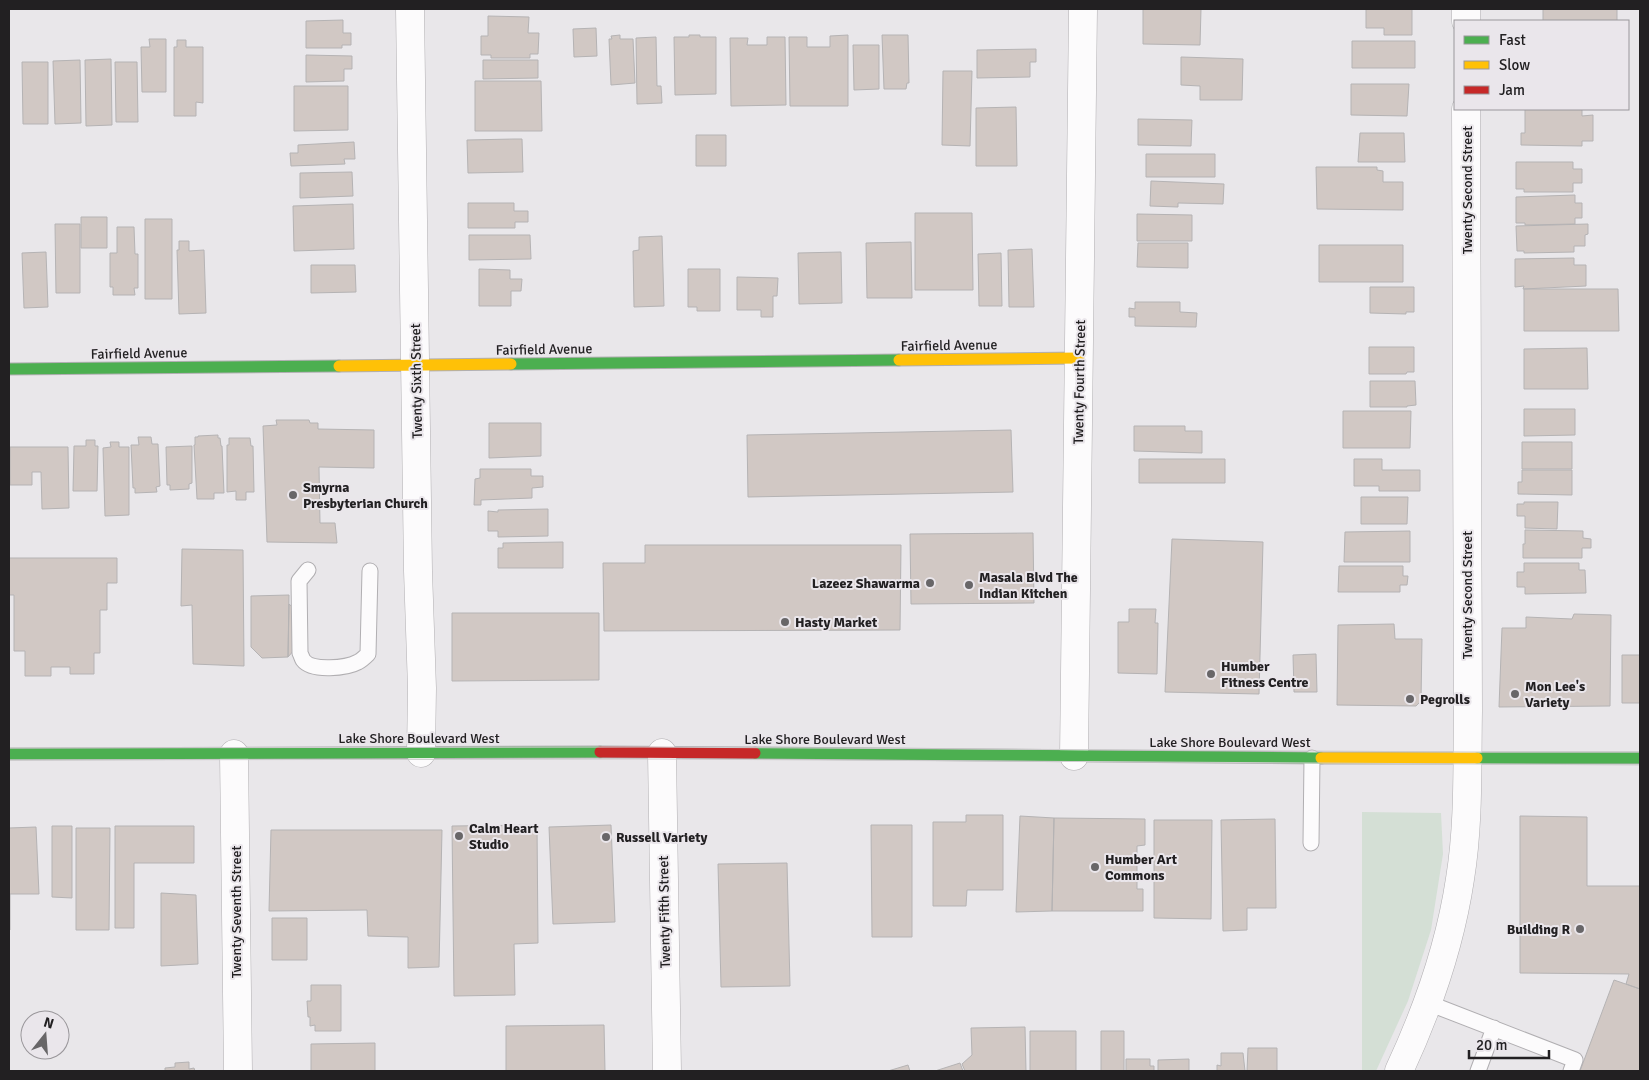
<svg xmlns="http://www.w3.org/2000/svg" width="1649" height="1080" viewBox="0 0 1649 1080" font-family="Signika,sans-serif">
	<rect width="100%" height="100%" fill="#e9e7ea"/>
	<path fill="#d4dfd5" d="M1362 812 1441 813 1443 854 1431 930 1408 1001 1376 1071H1362Z"/>
	<path fill="#d1c8c4" stroke="#b5b3b4" d="M1143 9H1201L1200 45 1143 44Z
		M1366 9H1412V35H1384V28H1366Z
		M1543 9H1617V21H1543Z
		M488 16 529 17 528 33H539L538 54H530V58H491V55H481V36H488Z
		M343 20V33H351V45H342V48H306V21Z
		M596 28 597 56 574 57 573 29Z
		M620 35V39H633L635 83 611 85 609 39H612L611 36Z
		M689 35H700V37H716V94L675 95 674 37H689Z
		M848 35V106H790L789 37H807V47H830V36Z
		M882 35H908L909 83H907L906 89H884Z
		M656 37 657 86H661L662 103 637 104 636 38Z
		M767 37H785L786 105 731 106 730 38H748L747 45H767Z
		M149 39H166V92H142L141 47H150Z
		M177 40H186V47H203V103L196 102V116H174V47H177Z
		M1352 41H1415V68H1352Z
		M853 45H879V89L854 90Z
		M1036 49V62H1030V77L977 78V50Z
		M306 55 352 56V69H344V81L306 82Z
		M1181 57 1243 59 1242 100H1200V86L1181 85Z
		M111 59 112 125 86 126 85 60Z
		M80 60 81 123 55 124 53 61Z
		M483 60H538V78L483 79Z
		M22 62H48V124H23Z
		M115 62H137L138 122H116Z
		M943 71H972L970 146 942 145Z
		M475 81H541L542 131H475Z
		M1351 84H1409L1407 116 1351 115Z
		M294 86H348V130L294 131Z
		M1016 107 1017 166H976V108Z
		M1525 109H1582V116L1593 115V141H1582V146L1521 145V133H1525Z
		M1138 119 1192 120 1191 146 1138 145Z
		M1360 133H1404L1405 162H1358Z
		M696 135H726V166H696Z
		M514 139H522L523 172 468 173 467 140Z
		M354 142 355 159H344L345 164 291 166 290 153H298V145Z
		M1146 154H1215V177H1146Z
		M1516 162H1573V169H1582V183H1573V192H1524V189H1516Z
		M1316 167H1377V170L1383 171V182H1403V210L1317 209Z
		M352 172 353 196 300 198V173Z
		M1151 181 1224 184 1223 204 1178 203V207L1150 206Z
		M1575 195V203H1582V218H1575V224L1525 225V223H1516V197Z
		M468 203H514V211H528V222H515V228H468Z
		M353 204 354 249 294 251 293 206Z
		M915 213H972L973 290H915Z
		M1137 214 1192 215V241H1137Z
		M81 217H107V248H81Z
		M145 219H172V299H145Z
		M55 224H80V293H56Z
		M1588 224V234L1585 235V246H1574V252L1524 253V251H1517L1516 226Z
		M117 227H134L135 254H138V288H134L135 295H113V287H110V253H117Z
		M469 235H530L531 259 469 260Z
		M662 236 664 306 634 307 633 251 639 250V237Z
		M179 241H189V251L204 250 206 313 179 314 177 250H179Z
		M911 242 912 298H867L866 243Z
		M1138 243H1188V268L1137 267Z
		M1319 245H1403V282H1319Z
		M1032 249 1034 307H1009L1008 250Z
		M46 252 48 307 24 308 22 253Z
		M841 252 842 303 799 304 798 253Z
		M1001 253 1002 306H979L978 254Z
		M1574 258V265H1586V286L1523 289 1524 286 1515 287V259Z
		M311 265H355L356 292 311 293Z
		M479 269 510 270V279H522L521 291H511V306H479Z
		M688 269H720V311H697V307H688Z
		M737 277 778 278 777 296H773V317H761V310H737Z
		M1370 287H1414V312H1406V314L1370 313Z
		M1524 289H1618L1619 331H1524Z
		M1135 302H1180V312L1197 313 1196 327 1135 326V317H1129V308L1135 309Z
		M1369 347H1414V372H1407L1406 374H1369Z
		M1587 348 1588 389H1524V349Z
		M1370 381H1415L1416 405 1407 406V407H1370Z
		M1524 409H1575V435L1524 436Z
		M1343 411H1411L1410 448H1343Z
		M276 420H309L310 423H318V429L374 430V468L319 467 320 523H335L337 543 267 542 263 426 277 425Z
		M489 423H541V456L489 458Z
		M1134 426H1185V431H1202V453L1134 451Z
		M1011 430 1013 492 748 497 747 435Z
		M218 435V438H220L221 446H222L224 493H214V499H197L194 445H195V437H198V436Z
		M138 437H151L152 444H158L160 486 156 487 157 492 135 493V488H133L131 445H139Z
		M229 438H250L251 446H253L254 492H246V500H236V491L227 492V445H229Z
		M86 440H95V446H98L97 491H73L74 446H86Z
		M110 442H119V447H129V515L105 516 103 448 111 447Z
		M1522 442H1572V469H1522Z
		M192 446V483L189 484V489L170 490V485H167L166 447Z
		M10 447H68L69 508 42 509 41 472H32V485H10Z
		M1139 459H1225V483H1139Z
		M1354 459H1382V470H1420V491H1379V486H1354Z
		M480 469H531V476H543V487L532 488V498L481 500V505H474L475 479 480 478Z
		M1522 470H1572V495L1518 494V482H1522Z
		M1361 497H1408L1407 524H1361Z
		M1524 502H1558L1557 529 1525 528V516H1517V504H1524Z
		M548 509V536L498 537V531H488V511L498 512V510Z
		M1525 530 1583 531V538L1591 539V548H1582V558H1523V544H1525Z
		M1410 531V562H1344L1345 532Z
		M1033 533 1034 603 911 604 910 534Z
		M1172 539 1263 542 1259 694 1165 692Z
		M563 542V568H498V548H503V543Z
		M645 545H901L900 630 604 631 603 563H645Z
		M182 549 243 550 244 666 193 664 192 605 181 606Z
		M9 558H117V583H107V610H100V653H94V674H70V667H51V676H25V651H14V595H9Z
		M1524 563H1579V570H1585L1586 593 1525 594V587H1517V572H1524Z
		M1339 566H1403V576H1408L1407 585H1400V592H1338Z
		M289 595 288 657 262 658 251 647V596Z
		M289 604 306 619 302 641 288 657Z
		M1129 609H1156L1155 623H1158L1157 674 1118 673V622H1129Z
		M452 613H599V680L452 681Z
		M1574 614 1611 615 1610 706 1499 707 1502 628H1526V617L1572 619Z
		M1394 624 1395 639H1422L1421 701 1416 706 1337 705 1338 625Z
		M1316 654 1317 692H1294L1293 655Z
		M1622 655H1640V703H1622Z
		M966 815H1003V890H967L966 906H933V822H966Z
		M1020 816 1054 818 1052 911 1016 912Z
		M1520 816 1587 817V886H1640V989L1626 984 1629 974 1520 973Z
		M1054 818 1145 819V845L1137 846V889H1143V911H1052Z
		M1275 819 1276 908H1247V930L1223 931 1221 820Z
		M1154 820H1212L1211 919 1154 918Z
		M537 825 538 943 514 944 515 995 454 996 452 826Z
		M611 825 615 922 553 924 549 827Z
		M871 825H912V937H872Z
		M52 826H72V898L52 897Z
		M115 826H194V863H134V928H115Z
		M36 827 39 894H10V930H9V828Z
		M76 828H110L109 930H76Z
		M271 830H442L439 967 408 968V937L368 936 367 910 269 911Z
		M787 863 790 986 721 987 718 864Z
		M161 893 196 895 198 964 161 966Z
		M272 918H307V960H272Z
		M1614 980 1640 989V1071H1580Z
		M311 985H341V1031H315V1025L310 1026V1017H308L307 1001H311Z
		M604 1025 605 1071H506V1026Z
		M1025 1027 1026 1071H965L962 1064 972 1055 971 1028Z
		M1030 1031H1076V1071H1030Z
		M1101 1031H1124V1071H1101Z
		M375 1043V1071H311V1044Z
		M1248 1048H1277V1071H1247Z
		M1221 1053H1243L1245 1071H1217V1065L1221 1066Z
		M1126 1059H1150V1066H1154V1071H1126Z
		M1189 1059V1071H1158V1060Z
		M189 1062V1069L194 1068 195 1071H165V1068L175 1067V1063Z
		M960 1063 963 1071H935Z
		M908 1065 910 1071H888Z"/>
	<g fill="none" stroke-linecap="round" stroke-linejoin="round">
		<defs>
			<path id="lane" d="M308 570 299 581 300 653C301 655 302 658 303 660 312 672 347 668 358 662 362 660 365 657 368 654L370 571
				M1311 843 1312 758
				M1428 1003 1575 1060 1571 1071
				M1478 1071 1494 1028"/>
			<path id="street" d="M410 9 418 571 422 688 421 753
				M1466 9V21
				M662 753 667 1071
				M234 754 238 1071
				M1074 756 1083 9
				M1399 1071C1427 1011 1450 946 1460 879 1469 824 1467 767 1468 711L1466 109"/>
			<path id="fast" d="M511 364 899 360
				M9 369 339 366
				M755 753 1321 758
				M9 754 600 752
				M1477 758H1640"/>
			<path id="slow" d="M899 360 1079 358
				M339 366 511 364
				M1321 758H1477"/>
			<path id="jam" d="M600 752 755 753"/>
		</defs>
		<use href="#lane" stroke="#b1afb2" stroke-width="17"/>
		<use href="#street" stroke="#b1afb2" stroke-width="29"/>
		<use href="#fast" stroke="#b1afb2" stroke-width="13"/>
		<use href="#slow" stroke="#b1afb2" stroke-width="13"/>
		<use href="#jam" stroke="#b1afb2" stroke-width="13"/>
		<use href="#lane" stroke="#fcfbfc" stroke-width="15"/>
		<use href="#street" stroke="#fcfbfc" stroke-width="28"/>
		<use href="#fast" stroke="#4caf50" stroke-width="11"/>
		<use href="#slow" stroke="#ffc107" stroke-width="11"/>
		<use href="#jam" stroke="#c62828" stroke-width="11"/>
		<path stroke="#cdcccd" stroke-width="1" d="M9 748 642 747 1467 752H1640
			M9 760 662 759 1640 765"/>
	</g>
	<g fill="#686668" stroke="#eae6eb" stroke-width="2">
		<circle cx="293" cy="495" r="5"/>
		<circle cx="930" cy="583" r="5"/>
		<circle cx="969" cy="585" r="5"/>
		<circle cx="785" cy="622" r="5"/>
		<circle cx="1211" cy="674" r="5"/>
		<circle cx="1515" cy="694" r="5"/>
		<circle cx="1410" cy="699" r="5"/>
		<circle cx="459" cy="836" r="5"/>
		<circle cx="606" cy="837" r="5"/>
		<circle cx="1095" cy="867" r="5"/>
		<circle cx="1580" cy="929" r="5"/>
	</g>
	<g text-anchor="middle" stroke-width="4" stroke-linejoin="round" paint-order="stroke">
		<g font-size="14" fill="#222022" stroke="#eae6eb">
			<text transform="translate(1467 190) rotate(-90)" y="5">Twenty Second Street</text>
			<text transform="translate(949 345) rotate(-1)" y="5">Fairfield Avenue</text>
			<text transform="translate(544 349) rotate(-1)" y="5">Fairfield Avenue</text>
			<text transform="translate(139 353) rotate(-1)" y="5">Fairfield Avenue</text>
			<text transform="translate(416 381) rotate(-91)" y="5">Twenty Sixth Street</text>
			<text transform="translate(1079 382) rotate(-89)" y="5">Twenty Fourth Street</text>
			<text transform="translate(1467 595) rotate(-90)" y="5">Twenty Second Street</text>
			<text x="419" y="743">Lake Shore Boulevard West</text>
			<text x="825" y="744">Lake Shore Boulevard West</text>
			<text x="1230" y="747">Lake Shore Boulevard West</text>
			<text transform="translate(236 912) rotate(-90)" y="5">Twenty Seventh Street</text>
			<text transform="translate(664 912) rotate(-91)" y="5">Twenty Fifth Street</text>
		</g>
		<g font-size="14" font-weight="bold" fill="#222022" stroke="#eae6eb" text-anchor="start">
			<text x="303" y="492">Smyrna<tspan x="303" dy="16">Presbyterian Church</tspan></text>
			<text x="979" y="582">Masala Blvd The<tspan x="979" dy="16">Indian Kitchen</tspan></text>
			<text x="920" y="588" text-anchor="end">Lazeez Shawarma</text>
			<text x="795" y="627">Hasty Market</text>
			<text x="1221" y="671">Humber<tspan x="1221" dy="16">Fitness Centre</tspan></text>
			<text x="1525" y="691">Mon Lee's<tspan x="1525" dy="16">Variety</tspan></text>
			<text x="1420" y="704">Pegrolls</text>
			<text x="469" y="833">Calm Heart<tspan x="469" dy="16">Studio</tspan></text>
			<text x="616" y="842">Russell Variety</text>
			<text x="1105" y="864">Humber Art<tspan x="1105" dy="16">Commons</tspan></text>
			<text x="1570" y="934" text-anchor="end">Building R</text>
		</g>
	</g>
	<rect width="1649" height="1080" fill="none" stroke="#222022" stroke-width="20"/>
	<rect x="1454" y="20" width="175" height="90" fill="#eae6eb" stroke="#9a979b"/>
	<rect x="1464" y="36" width="25" height="8" fill="#4caf50" stroke="#9a979b"/>
	<text x="1499" y="45" font-size="15" fill="#222022">Fast</text>
	<rect x="1464" y="61" width="25" height="8" fill="#ffc107" stroke="#9a979b"/>
	<text x="1499" y="70" font-size="15" fill="#222022">Slow</text>
	<rect x="1464" y="86" width="25" height="8" fill="#c62828" stroke="#9a979b"/>
	<text x="1499" y="95" font-size="15" fill="#222022">Jam</text>
	<g transform="translate(45 1035) rotate(17)"><circle r="24" fill="#eae6eb" stroke="#9a979b"/>
	<path d="M0-4L9 19L0 12L-9 19Z" fill="#686668"/>
	<text y="-8" font-size="14" font-weight="bold" text-anchor="middle" fill="#222022">N</text>
	</g>
	<path d="M1469 1050v8h80v-8" fill="none" stroke="#222022" stroke-width="2.5"/>
	<text x="1476" y="1050" font-size="15" fill="#222022" stroke="#eae6eb" stroke-width="4" paint-order="stroke">20 m</text>
</svg>
